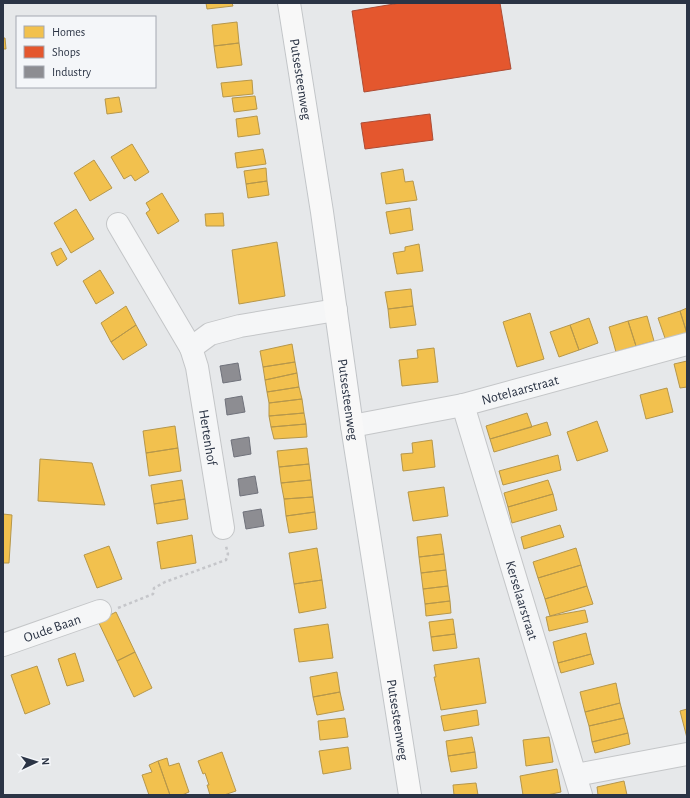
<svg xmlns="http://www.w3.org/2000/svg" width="690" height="798" viewBox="0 0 690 798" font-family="'Alegreya Sans',sans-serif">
	<rect width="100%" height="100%" fill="#e6e8ea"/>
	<path fill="#f2c14e" stroke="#b6974b" d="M206 3H232L233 6 207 9Z
		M237 22 239 43 214 46 212 25Z
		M3 38H5L6 49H3Z
		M239 43 242 65 217 68 214 46Z
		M252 80 253 94 223 97 221 83Z
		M255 96 257 109 234 112 232 98Z
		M119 97 122 112 107 114 105 99Z
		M257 116 260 134 238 137 236 119Z
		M132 144 149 172 135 181 131 175 124 179 111 157Z
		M263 149 266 164 237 168 235 153Z
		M94 160 112 188 90 201 74 173Z
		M266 168 267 181 246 184 244 171Z
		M403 169 405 182 413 181 417 200 386 204 381 173Z
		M267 181 269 195 248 198 246 184Z
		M162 193 179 221 158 234 146 213 150 210 146 203Z
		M410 208 413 230 390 234 386 212Z
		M76 209 94 239 71 253 54 223Z
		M223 213 224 226H206L205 214Z
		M277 242 285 296 239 304 232 250Z
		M419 244 423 271 397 274 393 253 405 251V247Z
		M61 248 67 259 57 266 51 253Z
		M100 270 114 293 96 304 83 281Z
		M411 289 413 306 388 309 385 292Z
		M126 306 136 325 111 342 101 323Z
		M413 306 416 325 390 328 388 309Z
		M687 308V333L680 311Z
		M680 311 687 334 666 341 658 318Z
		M530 313 544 359 517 367 503 322Z
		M647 316 654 341 636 346 628 321Z
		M589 318 598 343 579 350 570 325Z
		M628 321 636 346 616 352 609 327Z
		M136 325 147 345 123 360 111 342Z
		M570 325 579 350 559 357 550 332Z
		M292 344 295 362 263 367 260 351Z
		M434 348 438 382 402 386 399 360 418 358 417 350Z
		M687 361V387L680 388 674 364Z
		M295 362 297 373 265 380 263 367Z
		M297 373 299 387 267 392 265 380Z
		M299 387 302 399 269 403 267 392Z
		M667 388 673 412 646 419 640 395Z
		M302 399 304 413 269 416V403Z
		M304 413 306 424 271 427 269 416Z
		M527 413 532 427 490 439 486 426Z
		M597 421 608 451 577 461 567 432Z
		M547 422 551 435 494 452 490 439Z
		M306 424 307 437 274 439 271 427Z
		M175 426 178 448 146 453 143 431Z
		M432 440 435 467 403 471 401 454 413 453 412 443Z
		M178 448 181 471 149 476 146 453Z
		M307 448 309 464 279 467 277 451Z
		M558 455 561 470 503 485 499 471Z
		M40 459 92 463 105 505 38 501Z
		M309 464 311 480 281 483 279 467Z
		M182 480 185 499 154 504 151 485Z
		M311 480 313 497 284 499 281 483Z
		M548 480 553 494 508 507 504 493Z
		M444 487 448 516 413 521 408 492Z
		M553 494 557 510 512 523 508 507Z
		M313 497 315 512 286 516 284 499Z
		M185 499 188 519 157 524 154 504Z
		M315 512 317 529 289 533 286 516Z
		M3 514 12 515 9 563H3Z
		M560 525 564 537 524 549 521 537Z
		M441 534 444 554 419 557 417 537Z
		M192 535 196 563 161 569 157 542Z
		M109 546 122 579 97 588 84 555Z
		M317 548 322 580 294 584 289 553Z
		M576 548 581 565 538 578 533 562Z
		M444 554 446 570 421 573 419 557Z
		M581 565 587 586 545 599 538 578Z
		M446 570 448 586 423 589 421 573Z
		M322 580 326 608 299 613 294 584Z
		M448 586 450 601 425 604 423 589Z
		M587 586 593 604 550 616 545 599Z
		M450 601 451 613 426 616 425 604Z
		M585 610 588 622 549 631 546 617Z
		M116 612 135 652 117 661 98 621Z
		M453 619 455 634 431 637 429 622Z
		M328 624 333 658 299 662 294 629Z
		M586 633 591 654 558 663 553 642Z
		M455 634 457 648 433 651 431 637Z
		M135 652 152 688 134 697 117 661Z
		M75 653 84 681 67 686 58 659Z
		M591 654 594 664 561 673 558 663Z
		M479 658 486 703 441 710 434 677H436L434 665Z
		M37 666 50 704 25 714 11 675Z
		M337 672 340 692 313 697 310 677Z
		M616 683 620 703 585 712 580 692Z
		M340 692 344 710 317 715 313 697Z
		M620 703 624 718 589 726 585 712Z
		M687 709V738L680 711Z
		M477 710 479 725 444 731 441 716Z
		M345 718 348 737 320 740 318 721Z
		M624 718 628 733 592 742 589 726Z
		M628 733 630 744 595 753 592 742Z
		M472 737 475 752 448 756 446 741Z
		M549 737 553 762 526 766 523 740Z
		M348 747 351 769 323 774 319 751Z
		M222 752 236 791 224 795H210L207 785H209L205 773 203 774 198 761Z
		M475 752 477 768 451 772 448 756Z
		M167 758 169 766 179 763 189 792 182 795H170L158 761Z
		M158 761 170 795H149L142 775 152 772 149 765Z
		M557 769 561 792 547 795H523L520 776Z
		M624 781 627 795H598L597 787Z
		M476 783 478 795H454L453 785Z"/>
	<path fill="#e4572e" stroke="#ac4c35" d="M400 3H500L511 69 364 92 352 11Z
		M430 114 433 140 365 149 361 123Z"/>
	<path fill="#8d8d92" stroke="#70727b" d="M238 363 241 380 223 383 220 366Z
		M242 396 245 412 227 415 225 399Z
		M249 437 251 454 234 457 231 440Z
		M255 476 258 493 240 496 238 479Z
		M261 509 264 526 246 529 243 512Z"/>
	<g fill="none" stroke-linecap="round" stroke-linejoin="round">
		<defs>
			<g id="minor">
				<path id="s1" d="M118 224 191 348 197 367 223 528"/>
				<path d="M191 348 210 334 240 326 336 310"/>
				<path id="s2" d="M463 405 581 795"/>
				<path id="s3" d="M352 426 463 405 687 344"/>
				<path id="s4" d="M3 645 100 611"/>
				<path d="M576 775 687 754"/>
			</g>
			<g id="major">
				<path id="s5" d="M289 3 322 212 352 426 410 795"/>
			</g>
		</defs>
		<use href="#minor" stroke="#c4c6c8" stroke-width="24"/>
		<use href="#major" stroke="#c2c5c8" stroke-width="24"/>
		<path stroke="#c5c6ca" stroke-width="2.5" stroke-dasharray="3 3" stroke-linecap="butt" d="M118 608 153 594 154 588 165 582 226 560 228 554 226 546"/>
		<use href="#minor" stroke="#f5f6f7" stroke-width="22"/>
		<use href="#major" stroke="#f8f8f8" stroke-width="22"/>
	</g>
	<g text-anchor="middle" stroke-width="4" stroke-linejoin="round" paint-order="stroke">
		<g font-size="14" fill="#2b3445" stroke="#f4f6f9">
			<text dy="5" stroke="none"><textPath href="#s5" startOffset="77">Putsesteenweg</textPath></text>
			<text dy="5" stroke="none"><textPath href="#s3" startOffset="172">Notelaarstraat</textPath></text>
			<text dy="5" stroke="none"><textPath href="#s5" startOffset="401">Putsesteenweg</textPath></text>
			<text dy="5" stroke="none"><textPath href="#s1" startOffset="235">Hertenhof</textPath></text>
			<text dy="5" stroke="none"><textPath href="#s2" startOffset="204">Kerselaarstraat</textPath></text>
			<text dy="5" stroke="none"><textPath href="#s4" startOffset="52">Oude Baan</textPath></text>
			<text dy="5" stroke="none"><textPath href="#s5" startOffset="725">Putsesteenweg</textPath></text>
		</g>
	</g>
	<rect width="690" height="798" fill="none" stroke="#2b3445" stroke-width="8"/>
	<rect x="16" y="16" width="140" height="72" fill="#f4f6f9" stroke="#a4a8b1"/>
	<rect x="24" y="26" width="20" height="12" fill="#f2c14e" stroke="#a4a8b1"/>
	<text x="52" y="36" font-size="12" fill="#2b3445">Homes</text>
	<rect x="24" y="46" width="20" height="12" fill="#e4572e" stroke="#a4a8b1"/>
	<text x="52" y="56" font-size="12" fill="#2b3445">Shops</text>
	<rect x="24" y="66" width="20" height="12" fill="#8d8d92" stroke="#a4a8b1"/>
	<text x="52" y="76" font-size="12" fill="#2b3445">Industry</text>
	<g transform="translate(36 762) rotate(86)" stroke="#f4f6f9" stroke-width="3" paint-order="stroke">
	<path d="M0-3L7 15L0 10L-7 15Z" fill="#2b3445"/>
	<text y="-6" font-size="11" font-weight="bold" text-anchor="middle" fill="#2b3445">N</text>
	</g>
</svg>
